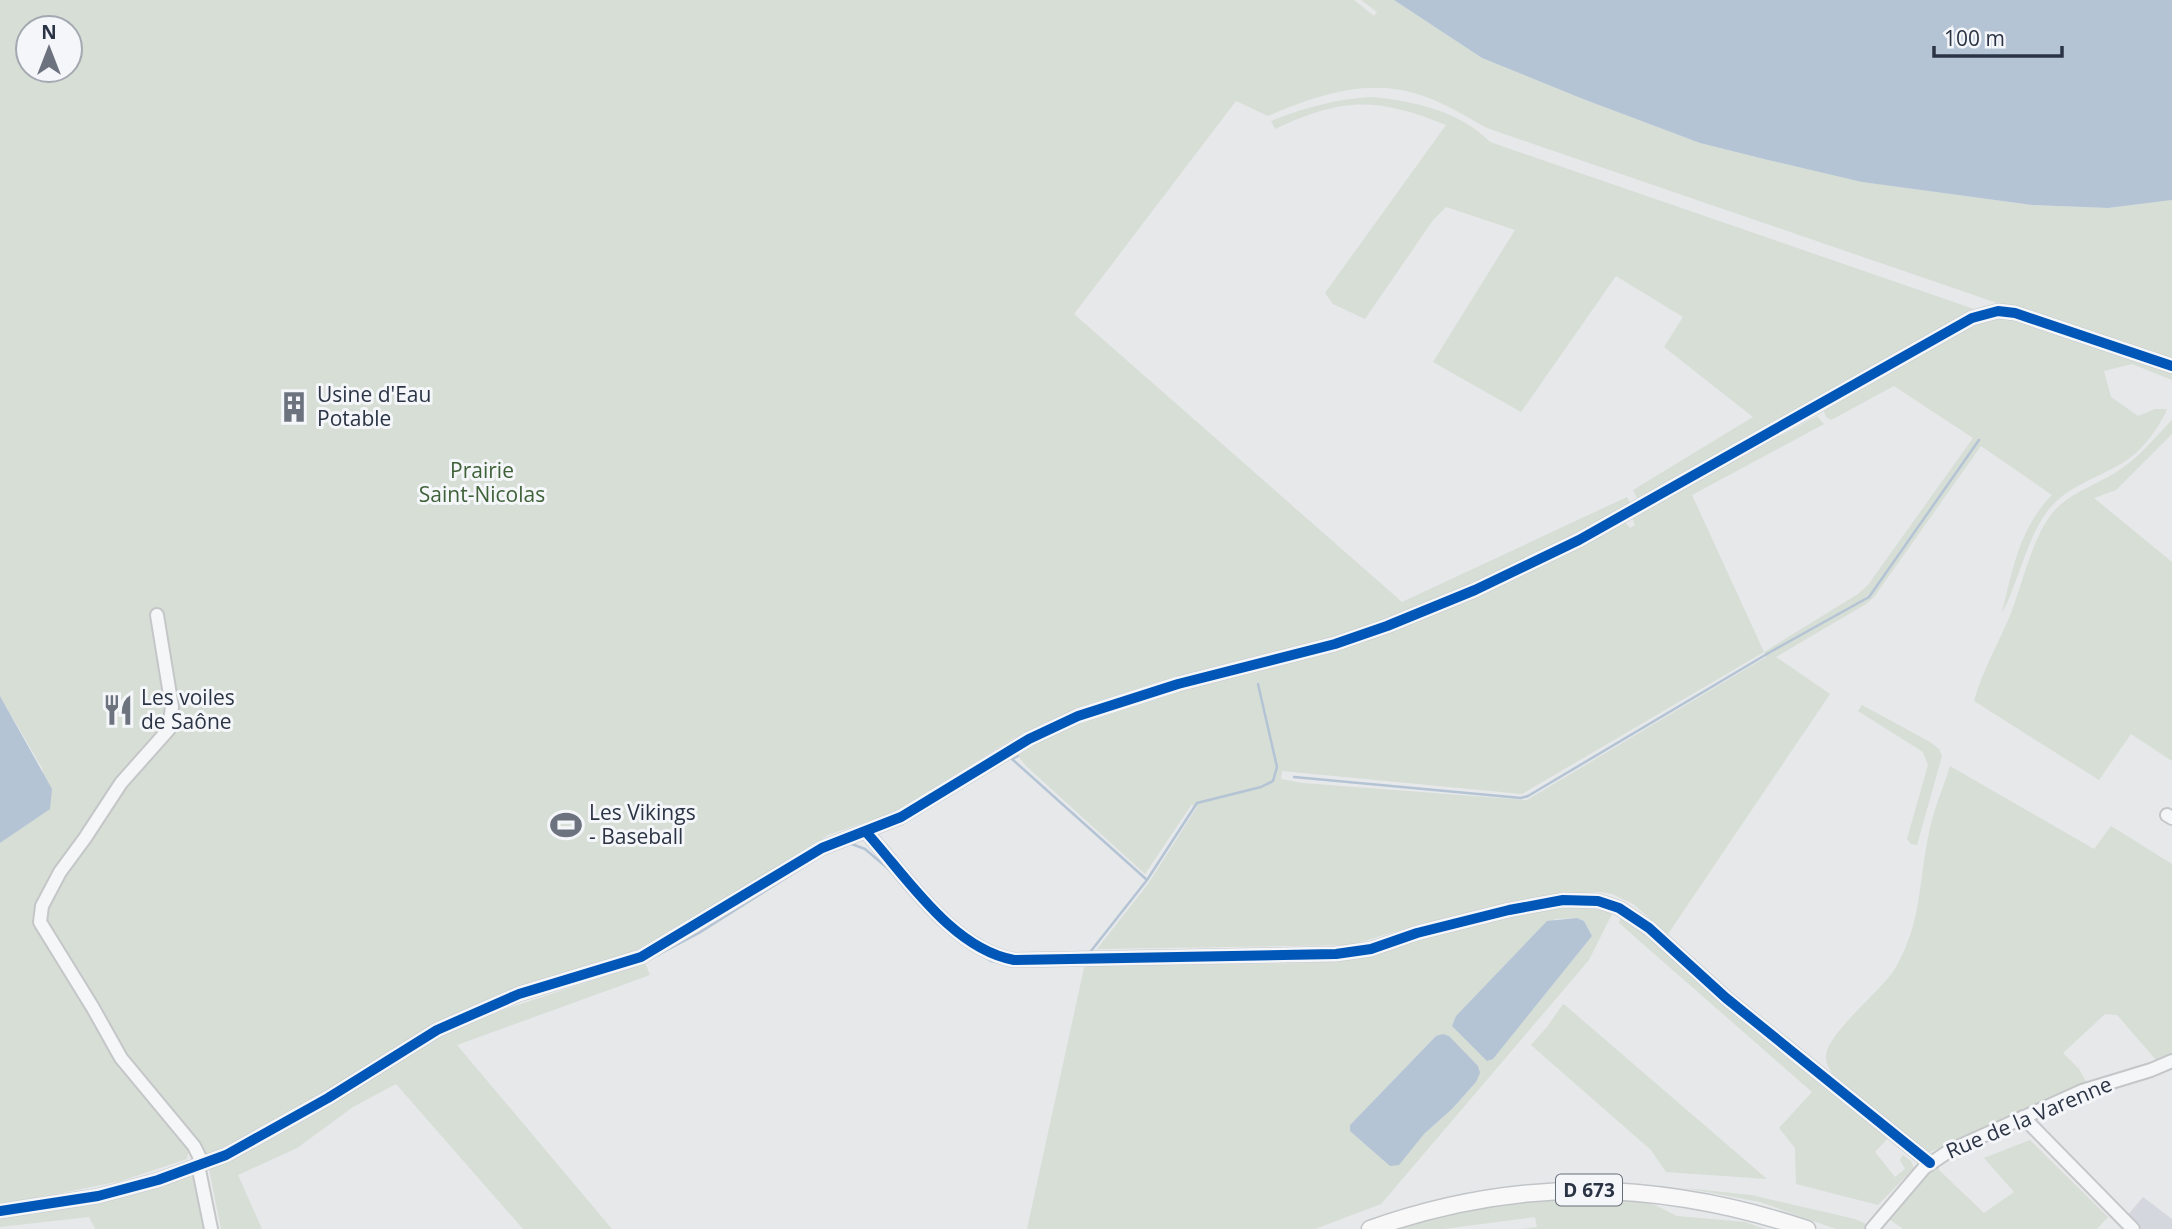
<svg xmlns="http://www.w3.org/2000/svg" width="2172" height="1229" viewBox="0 0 2172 1229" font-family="'Open Sans',sans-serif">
	<rect width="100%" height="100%" fill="#e6e8ea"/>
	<path fill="#d4d7dd" d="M2143 1197 2172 1219V1229H2139L2127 1216Z"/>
	<path fill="#d6ded6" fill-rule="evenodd" d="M0 0H1354L1374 16 1377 12 1361 0H1394L1482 58 1583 99 1700 143 1768 160 1863 182 2032 205 2108 208 2172 200V360L2003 305 1487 128C1463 115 1440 100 1414 93 1363 79 1315 96 1268 116L1236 101 1074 314 1402 602 1627 497 1630 503 1553 545 1384 623 1077 710 1044 723 1012 739 897 811 828 835 682 926 627 956 452 1018 400 1044 311 1101 244 1137 209 1154 188 1153 187 1159 121 1181 17 1202 0 1203V843L49 809 42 768 0 696ZM28 28H70V70H28Z
		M1372 97C1413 101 1460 111 1490 142L1974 309 1967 315 1638 500 1633 490 1753 417 1664 347 1683 317 1616 276 1521 412 1433 362 1515 230 1446 207 1433 220 1365 319 1333 304 1325 293 1446 125C1377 97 1343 97 1275 129L1271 121C1304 108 1335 99 1372 97Z
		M1995 317 2019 318 2172 371V380L2132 364 2104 371 2111 397 2138 416 2155 409H2167C2159 428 2144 448 2127 460 2100 478 2066 485 2046 513 2025 543 2019 581 2002 613 2012 571 2020 527 2052 495L1981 446 1874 597 1866 604 1776 657 1830 694 1668 934 1633 904 1612 894 1600 892 1564 894 1420 924 1351 945 1097 949 1148 884 1197 807H1194L1192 804 1145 874 1026 766 1018 756 1022 748 1079 721 1169 692 1329 649 1624 521 1630 528 1635 525 1632 517 1817 416 1824 424 1692 495 1764 652 1858 594 1868 585 1973 438 1894 386 1831 420 1826 417 1824 411 1968 326ZM1764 652 1766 657 1527 800 1302 783 1281 779 1282 771 1522 794Z
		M2172 420V434L2116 490 2094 498 2172 562V761L2131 734 2099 780 1974 701C1982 672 1997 646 2009 618 2022 587 2032 535 2055 510 2072 492 2098 484 2118 471 2141 456 2153 439 2172 420Z
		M1862 705 1930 742 1939 749 1942 756 1917 845 1911 844 1907 839 1928 765 1923 752 1858 711Z
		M1950 766 2094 849 2111 826 2172 864V1053L2157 1061 2117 1015 2105 1014 2063 1053 2079 1069 2087 1083 1930 1152 1923 1149 1833 1074C1829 1069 1825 1062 1826 1055 1829 1031 1883 990 1896 967 1922 920 1918 887 1928 838 1932 813 1943 789 1950 766Z
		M1581 907 1613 912 1589 960 1381 1204 1315 1229H1027L1084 968 1086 966 1303 963 1370 957 1431 935 1545 910ZM1577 918 1584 921 1592 936 1493 1059 1555 919ZM1436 1036 1476 1082 1452 1109 1424 1134 1350 1125Z
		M1621 916 1645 932 1889 1137 1875 1152 1895 1177 1905 1169 1900 1160 1903 1155 1911 1161 1914 1168 1878 1205 1796 1184 1795 1148 1779 1128 1812 1092 1619 923Z
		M645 963 650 975 457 1045 612 1229H523L396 1084 353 1107 297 1148 238 1175 262 1229H221L209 1169 212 1166 433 1038 472 1020Z
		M1563 1004 1566 1006 1767 1179 1666 1172 1651 1150 1531 1045 1547 1027Z
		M2030 1140 2108 1217 2097 1229H1903L1889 1219 1912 1189 1939 1166V1170L1984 1213 2014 1192 1984 1158Z
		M188 1175 199 1181 208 1229H95L89 1217 0 1227V1214L87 1204Z
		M1685 1188 1751 1195 1855 1219 1869 1225 1865 1229H1836L1760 1202Z
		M1559 1198 1632 1200 1655 1205 1677 1216 1745 1222 1765 1229H1521L1537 1227 1535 1217 1443 1229H1393C1447 1210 1503 1203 1559 1198Z"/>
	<path fill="#b4c4d5" d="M1394 0H2172V200L2108 208 2032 205 1862 182 1768 160 1700 143 1583 99 1482 58Z
		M0 696 52 789 50 809 0 843Z
		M1577 918 1584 921 1592 936 1493 1059 1487 1061 1452 1026 1456 1016 1547 921Z
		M1443 1034 1449 1036 1478 1066 1480 1073 1476 1082 1452 1109 1424 1134 1399 1165 1390 1166 1350 1131V1125L1436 1036Z"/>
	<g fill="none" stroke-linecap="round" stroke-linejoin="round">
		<path stroke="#b4c4d5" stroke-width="2.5" d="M1018 756 1012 759 1147 880
			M1294 777 1521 798 1528 796 1772 651 1869 597 1979 440
			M849 843 865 849 892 872
			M1091 951 1147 880 1197 803 1261 787 1273 781 1277 767 1258 684
			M981 954 991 961 1010 965
			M650 959 699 933 827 852"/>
		<defs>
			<path id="minor" d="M157 615 172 707 169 729 121 783 85 838 60 872 42 906 40 922 93 1008 121 1058 194 1146 203 1164
				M2167 815 2172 818
				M866 832C906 876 952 949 1014 960L1336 954 1371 949 1417 933 1509 910 1563 900 1598 901 1619 908 1649 928 1726 998 1930 1163
				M2023 1117 2133 1229
				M198 1165 211 1229
				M0 1211 98 1196 158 1180 226 1155 328 1098 437 1030 519 994 641 957 822 848 901 817 1029 739 1078 716 1178 684 1335 644 1387 626 1475 590 1579 540 1972 318 1998 311 2015 313 2172 366
				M1872 1229 1924 1168 1949 1151 2082 1091 2151 1070 2172 1061"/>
			<path id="major" d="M1370 1229C1519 1176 1659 1180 1807 1229"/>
		</defs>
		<use href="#minor" stroke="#c4c6c8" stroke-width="16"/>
		<use href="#major" stroke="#c2c5c8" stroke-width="19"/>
		<use href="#minor" stroke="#f5f6f7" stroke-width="12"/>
		<use href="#major" stroke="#f8f8f8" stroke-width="16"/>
		<defs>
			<path id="cycleway" d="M866 832C906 876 952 949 1014 960L1336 954 1371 949 1417 933 1509 910 1563 900 1598 901 1619 908 1649 928 1726 998 1930 1163
				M0 1211 98 1196 158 1180 226 1155 328 1098 437 1030 519 994 641 957 822 848 901 817 1029 739 1078 716 1178 684 1335 644 1387 626 1475 590 1579 540 1972 318 1998 311 2015 313 2172 366"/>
		</defs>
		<use href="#cycleway" stroke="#f4f6f9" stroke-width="15"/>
		<use href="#cycleway" stroke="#0057b8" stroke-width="10"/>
	</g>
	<defs>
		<symbol id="building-bare" viewBox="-9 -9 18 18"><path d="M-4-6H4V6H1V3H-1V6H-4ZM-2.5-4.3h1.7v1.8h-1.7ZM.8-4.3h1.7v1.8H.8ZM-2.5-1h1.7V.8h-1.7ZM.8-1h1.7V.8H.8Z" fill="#6c737f" stroke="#f4f6f9" stroke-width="2.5" paint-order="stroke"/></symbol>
		<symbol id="restaurant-bare" viewBox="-9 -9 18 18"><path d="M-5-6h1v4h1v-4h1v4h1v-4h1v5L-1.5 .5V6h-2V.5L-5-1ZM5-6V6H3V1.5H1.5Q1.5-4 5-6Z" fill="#6c737f" stroke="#f4f6f9" stroke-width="2.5" paint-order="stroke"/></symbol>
		<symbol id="stadium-bare" viewBox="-9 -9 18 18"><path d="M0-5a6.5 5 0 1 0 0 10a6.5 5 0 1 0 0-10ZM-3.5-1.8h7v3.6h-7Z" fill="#6c737f" stroke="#f4f6f9" stroke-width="2.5" paint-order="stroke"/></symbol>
	</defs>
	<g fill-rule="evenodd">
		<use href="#building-bare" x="272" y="385" width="44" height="44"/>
		<use href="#restaurant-bare" x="96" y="688" width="44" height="44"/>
		<use href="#stadium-bare" x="544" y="803" width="44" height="44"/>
	</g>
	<g text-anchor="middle" stroke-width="6" stroke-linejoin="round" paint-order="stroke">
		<rect fill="#f4f6f9" stroke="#676e7b" stroke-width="2" x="1556" y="1174.5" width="66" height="31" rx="5"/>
		<g font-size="19" font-weight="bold" fill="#2b3445">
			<text x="1589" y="1197">D 673</text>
		</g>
		<g font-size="21" fill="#2b3445" stroke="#f4f6f9" text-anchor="start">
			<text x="317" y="402">Usine d'Eau<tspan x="317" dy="24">Potable</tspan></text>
			<text x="141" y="705">Les voiles<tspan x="141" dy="24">de Saône</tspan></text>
			<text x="589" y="820">Les Vikings<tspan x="589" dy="24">- Baseball</tspan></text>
		</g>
		<g font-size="21" fill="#3f6138" stroke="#f4f6f9">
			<text x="482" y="478">Prairie<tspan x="482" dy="24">Saint-Nicolas</tspan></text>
		</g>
		<g font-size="21" fill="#2b3445" stroke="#f4f6f9">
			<text transform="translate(2029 1118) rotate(-23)" y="7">Rue de la Varenne</text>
		</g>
	</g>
	<g transform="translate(49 49)"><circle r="33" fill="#f4f6f9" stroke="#a4a8b1" stroke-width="2"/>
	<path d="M0-5L12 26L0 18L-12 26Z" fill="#6c737f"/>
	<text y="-10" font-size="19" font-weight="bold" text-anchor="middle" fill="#2b3445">N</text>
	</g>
	<path d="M1934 46v10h128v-10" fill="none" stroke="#2b3445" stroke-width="3.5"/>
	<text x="1944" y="46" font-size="21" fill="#2b3445" stroke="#f4f6f9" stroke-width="5" paint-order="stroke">100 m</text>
</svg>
